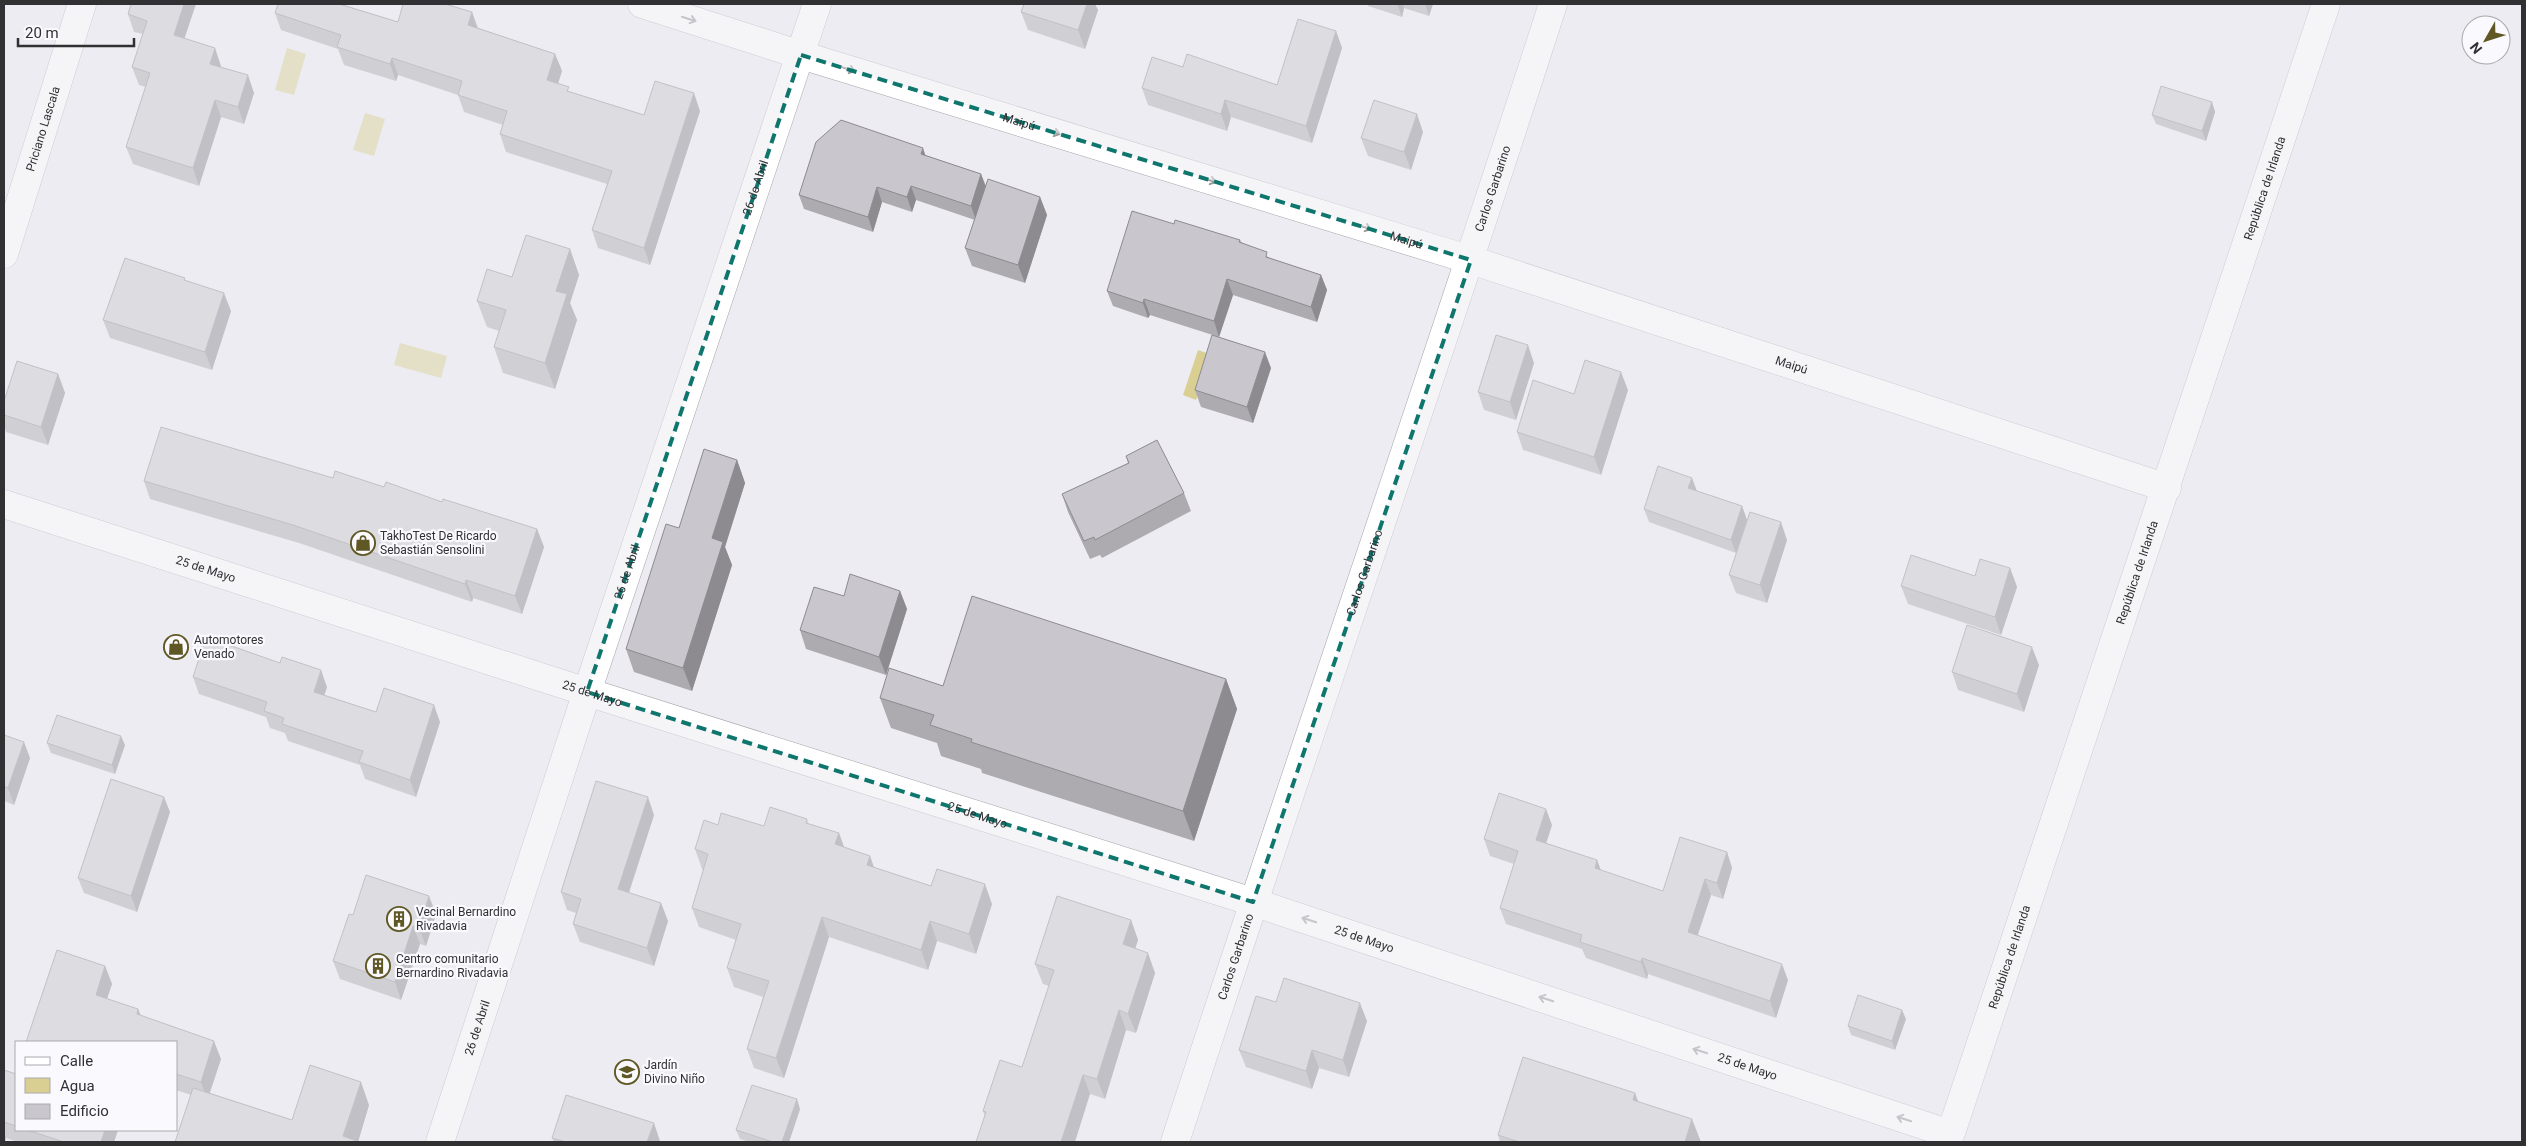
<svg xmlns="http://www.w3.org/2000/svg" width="2526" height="1146" viewBox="0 0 2526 1146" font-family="Roboto,sans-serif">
	<rect width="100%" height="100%" fill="#edecf2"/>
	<path fill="#d9cf92" d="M287 48 306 54 294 95 275 90Z
		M365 113 385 119 374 156 353 150Z
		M400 343 447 356 441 378 394 365Z
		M1198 350 1212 355 1196 400 1183 395Z"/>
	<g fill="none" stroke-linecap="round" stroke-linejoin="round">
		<defs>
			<g id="street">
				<path id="s1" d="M642 4 801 55 1471 260 2167 488"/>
				<path id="s2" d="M4 254 82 4"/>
				<path id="s3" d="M4 504 587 692 1253 902 1950 1134"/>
				<path id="s4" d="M440 1142 587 692 817 4"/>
				<path id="s5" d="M1175 1142C1298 762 1431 384 1553 4"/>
				<path id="s6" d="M1948 1142 2326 4"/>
			</g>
		</defs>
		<use href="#street" stroke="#a5a4aa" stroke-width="29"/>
		<use href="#street" stroke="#fff" stroke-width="28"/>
	</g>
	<path fill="#adabb0" d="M131 4 185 38 221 66V67L254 93 244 124 221 117 199 186 133 164 126 147 146 87 139 85 132 67 143 34 134 32 128 14Z
		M1024 4H1095L1098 10 1085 49 1028 30 1021 12Z
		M1368 4H1433L1429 16 1404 8 1402 17 1368 6Z
		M344 5 398 22 472 12 478 28 555 54 562 71 558 84 570 92 644 115 700 111 650 265 598 248 592 230 607 184 506 152 500 134 503 125 464 112 458 95 398 75 396 81 344 65 338 49 281 30 275 13Z
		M1336 31 1342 48 1312 143 1231 117 1227 131 1148 105 1142 88 1183 67 1277 85Z
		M2212 102 2215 112 2206 141 2156 124 2152 115Z
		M1423 132 1411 170 1368 156 1361 138Z
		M925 155 981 174 986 186 1040 197 1047 215 1025 283 972 266 965 248 975 220 916 200 912 212 882 202 873 232 804 209 799 195Z
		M1174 224 1240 240 1241 242 1270 258 1321 275 1327 290 1317 322 1233 295 1219 337 1150 315 1148 318 1113 306 1107 291Z
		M570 249 579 275 570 303 577 320 555 389 503 373 494 347 499 331 487 327 477 301 512 277Z
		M186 281 231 311 212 370 110 338 103 320Z
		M1534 363 1516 420 1484 410 1478 392Z
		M1271 368 1253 423 1201 407 1195 390Z
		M58 374 65 393 48 445 6 432 4 425V401Z
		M1628 390 1601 475 1523 450 1517 432 1574 394Z
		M1126 456 1184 493 1191 511 1102 558 1100 555 1090 559 1068 512 1062 494 1128 463Z
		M737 460 745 483 725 547 732 565 692 691 634 672 626 649 679 528Z
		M333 478 384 487 442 502 537 529 544 547 522 614 473 598 472 602 299 543 150 499 144 481Z
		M1692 478 1696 491 1742 506 1747 520 1736 553 1649 522 1644 509Z
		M1787 540 1767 603 1736 593 1729 575Z
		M2010 568 2017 587 2001 635 1908 604 1901 586 1975 576Z
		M900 591 907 609 886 675 806 649 800 630 844 596Z
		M2039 665 2024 712 1958 690 1952 672Z
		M193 677 327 687 324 695 376 712 440 722 416 797 365 779 360 765 288 741 285 733 270 728 266 717 199 694Z
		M1226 679 1237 709 1194 841 982 773 981 769 941 756 937 743 891 728 880 698 943 686Z
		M4 735 30 758 14 805 4 801Z
		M47 743 125 745 115 774 51 753Z
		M170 812 137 912 84 893 78 878Z
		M654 815 629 893 661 903 668 921 654 966 580 942 573 924 576 913 567 910 561 892Z
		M807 819 808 824 839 833 844 847 870 856 874 868 931 886 992 904 976 954 937 941 928 970 829 937 784 1078 754 1068 747 1049 763 997 734 987 727 968 736 940 699 927 692 908 703 870 702 869 695 849 718 825 764 826Z
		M1552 825 1546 843 1597 860 1601 871 1663 891 1727 852 1732 868 1723 899 1711 895 1698 935 1788 980 1776 1018 1648 974 1647 979 1586 958 1582 949 1506 924 1500 908 1514 864 1490 856 1484 839Z
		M436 914 426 946 420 944 401 1000 340 979 333 961 353 915Z
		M1131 920 1138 940 1135 949 1155 973 1136 1033 1126 1030 1105 1099 1090 1094 985 1116 983 1111 1022 1067 1049 986 1043 984 1035 964Z
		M105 966 112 984 107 999 138 1009 141 1016 221 1059 210 1093 292 1120 369 1105 358 1142 191 1095 176 1090V1042H26Z
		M1906 1019 1895 1050 1851 1035 1848 1026Z
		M1367 1021 1349 1077 1319 1068 1312 1089 1246 1067 1239 1050Z
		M4 1070 16 1074V1073V1130H118L114 1142H18L6 1138 5 1142H4Z
		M1635 1093 1638 1102 1701 1142H1500L1498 1135Z
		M800 1109 789 1142H749L740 1139 736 1130Z
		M552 1138 660 1141V1142H554Z"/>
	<path fill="#8d8b90" d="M184 4H196L180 52 174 35Z
		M1087 4H1095L1098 10 1085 49 1078 30Z
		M1397 4H1403L1404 8 1402 17Z
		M1425 4H1433L1429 16Z
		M472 12 478 30 468 25Z
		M1336 31 1342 48 1312 143 1306 126Z
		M215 48 221 66 216 81 210 64Z
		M555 54 562 71 553 98 547 80Z
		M392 58 398 75 396 81 390 64Z
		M248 75 254 93 244 124 238 107Z
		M694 93 700 111 650 265 644 248Z
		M215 100 221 117 199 186 193 168Z
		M1225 100 1231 117 1227 131 1221 114Z
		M2212 102 2215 112 2206 141 2202 131Z
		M1417 114 1423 132 1411 170 1404 152Z
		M923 148 928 163 921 154Z
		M981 174 986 188 976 220 971 206Z
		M911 186 916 200 912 212 907 197Z
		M877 187 882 202 873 232 868 217Z
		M1040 197 1047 215 1025 283 1018 265Z
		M570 249 579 275 570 303 577 320 555 389 545 363 556 291Z
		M1321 275 1327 290 1317 322 1311 307Z
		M1227 279 1233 295 1219 337 1214 321Z
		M224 293 231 311 212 370 205 352Z
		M1144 299 1150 315 1148 318 1143 303Z
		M1528 345 1534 363 1516 420 1510 402Z
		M1265 352 1271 368 1253 423 1247 407Z
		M1621 372 1628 390 1601 475 1594 457Z
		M58 374 65 393 48 445 41 427Z
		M737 460 745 483 725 547 732 565 692 691 683 668 712 538Z
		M1692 478 1697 491 1688 488Z
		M1742 506 1747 520 1736 553 1731 540Z
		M1781 522 1787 540 1767 603 1760 585Z
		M537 529 544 547 522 614 515 596Z
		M2010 568 2017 587 2001 635 1995 617Z
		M466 580 473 598 472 602 465 584Z
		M900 591 907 609 886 675 879 657Z
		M2032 647 2039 665 2024 712 2017 694Z
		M321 670 327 687 320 709 314 692Z
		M1226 679 1237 709 1194 841 1183 811Z
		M434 705 440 722 416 797 410 780Z
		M121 736 125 745 115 774 112 765Z
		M24 742 30 758 14 805 8 788Z
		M164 797 170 812 137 912 131 896Z
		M648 797 654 815 624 907 618 889Z
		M1546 809 1552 825 1542 856 1536 840Z
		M839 833 846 853 835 844Z
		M1727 852 1732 868 1723 899 1717 883Z
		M870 856 877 876 867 865Z
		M1597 860 1603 876 1595 868Z
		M1705 879 1711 895 1693 948 1688 932Z
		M985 884 992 904 976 954 969 934Z
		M429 896 436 914 426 946 419 928Z
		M661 903 668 921 654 966 647 948Z
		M822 917 829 937 784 1078 776 1058Z
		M1131 920 1138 940 1130 964 1123 944Z
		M930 921 937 941 928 970 921 950Z
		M413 926 420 944 401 1000 395 982Z
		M1148 953 1155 973 1136 1033 1128 1014Z
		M1642 958 1648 974 1647 979 1641 962Z
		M1782 964 1788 980 1776 1018 1770 1001Z
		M105 966 112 984 102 1013 96 995Z
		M1360 1003 1367 1021 1349 1077 1343 1060Z
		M138 1009 145 1027 137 1014Z
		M1119 1010 1126 1030 1105 1099 1097 1079Z
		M1902 1010 1906 1019 1895 1050 1892 1041Z
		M214 1041 221 1059 207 1100 201 1082Z
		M1312 1050 1319 1068 1312 1089 1306 1071Z
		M1083 1075 1090 1094 1075 1142H1061Z
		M361 1082 369 1105 358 1142H345L343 1136Z
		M1635 1093 1644 1118 1633 1100Z
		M797 1099 800 1109 789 1142H782Z
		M1692 1119 1701 1142H1685Z
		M654 1123 660 1141V1142H647Z
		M105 1130H118L114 1142H101Z
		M4 1131 6 1138 5 1142H4Z"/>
	<path fill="#c9c7cd" stroke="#8d8b90" d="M131 4H184L174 35 215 48 210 64 248 75 238 107 215 100 193 168 126 147 150 73 132 67 147 21 128 14Z
		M278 4H339L398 22 403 4H445L472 12 468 25 555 54 547 80 569 87 567 91 644 115 655 81 694 93 644 248 592 230 612 171 500 134 507 111 458 95 462 81 392 58 390 64 337 47 341 35 275 13Z
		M1024 4H1087L1078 30 1021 12Z
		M1298 19 1336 31 1306 126 1225 100 1221 114 1142 88 1152 57 1183 67 1187 54 1277 85Z
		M2161 86 2212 102 2202 131 2152 115Z
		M1374 100 1417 114 1404 152 1361 138Z
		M841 120 923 148 921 154 981 174 971 206 911 186 907 197 877 187 868 217 799 195 816 142Z
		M988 179 1040 197 1018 265 965 248Z
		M1132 211 1174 224 1175 220 1240 240 1239 242 1267 252 1266 257 1321 275 1311 307 1227 279 1214 321 1144 299 1143 303 1107 291Z
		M526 235 570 249 556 291 567 294 545 363 494 347 506 310 477 301 487 269 512 277Z
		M125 258 185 278 184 280 224 293 205 352 103 320Z
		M1212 335 1265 352 1247 407 1195 390Z
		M1496 335 1528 345 1510 402 1478 392Z
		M1585 360 1621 372 1594 457 1517 432 1533 380 1574 394Z
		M17 361 58 374 41 427 4 415V401Z
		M161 427 333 478 335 471 384 487 386 482 442 502 443 499 537 529 515 596 466 580 465 584 293 525 144 481Z
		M1157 440 1184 493 1095 540 1094 537 1084 541 1062 494 1129 463 1126 456Z
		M704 449 737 460 712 538 723 542 683 668 626 649 666 524 679 528Z
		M1658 466 1692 478 1688 488 1742 506 1731 540 1644 509Z
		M1750 512 1781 522 1760 585 1729 575Z
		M1911 555 1975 576 1980 559 2010 568 1995 617 1901 586Z
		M850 574 900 591 879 657 800 630 814 587 844 596Z
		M972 596 1226 679 1183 811 971 742 972 739 930 725 934 715 880 698 889 668 943 686Z
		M1967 625 2032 647 2017 694 1952 672Z
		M206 637 280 663 282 657 321 670 314 692 376 712 384 688 434 705 410 780 359 762 363 751 282 724 284 718 264 711 267 702 193 677Z
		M57 715 121 736 112 765 47 743Z
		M4 735 24 742 8 788 4 786Z
		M111 779 164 797 131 896 78 878Z
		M596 781 648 797 618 889 661 903 647 948 573 924 581 899 561 892Z
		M1499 793 1546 809 1536 840 1597 860 1595 868 1663 891 1680 837 1727 852 1717 883 1705 879 1688 932 1782 964 1770 1001 1642 958 1641 962 1580 942 1582 935 1500 908 1518 851 1484 839Z
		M770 807 807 819 806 823 839 833 835 844 870 856 867 865 931 886 937 869 985 884 969 934 930 921 921 950 822 917 776 1058 747 1049 769 981 727 968 741 924 692 908 708 854 695 849 704 820 718 825 721 813 764 826Z
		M366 875 429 896 419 928 413 926 395 982 333 961 349 914 353 915Z
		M1057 896 1131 920 1123 944 1148 953 1128 1014 1119 1010 1097 1079 1083 1075 1061 1142H976L986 1112 983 1111 1000 1060 1022 1067 1054 970 1035 964Z
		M57 950 105 966 96 995 138 1009 137 1014 214 1041 201 1082 176 1074V1042H26Z
		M1284 978 1360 1003 1343 1060 1312 1050 1306 1071 1239 1050 1256 996 1276 1002Z
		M1858 995 1902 1010 1892 1041 1848 1026Z
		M1523 1057 1635 1093 1633 1100 1692 1119 1685 1142H1519L1498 1135Z
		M310 1065 361 1082 343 1136 357 1141V1142H175L193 1088 292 1120Z
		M4 1070 16 1074V1073V1126L4 1122Z
		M752 1085 797 1099 782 1142H773L736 1130Z
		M566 1095 654 1123 647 1142H566L552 1138Z
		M27 1130H105L101 1142H64Z"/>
	<defs><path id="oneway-shaft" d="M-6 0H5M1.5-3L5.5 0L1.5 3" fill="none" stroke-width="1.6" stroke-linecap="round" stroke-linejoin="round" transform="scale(1.25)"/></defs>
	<g stroke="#989899">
		<use href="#oneway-shaft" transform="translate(689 19) rotate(18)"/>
		<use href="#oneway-shaft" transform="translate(848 69) rotate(17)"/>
		<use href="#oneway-shaft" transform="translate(1053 132) rotate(17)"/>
		<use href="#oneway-shaft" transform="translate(1209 180) rotate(17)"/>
		<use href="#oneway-shaft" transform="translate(1364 227) rotate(17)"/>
		<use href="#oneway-shaft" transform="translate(1309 920) rotate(-162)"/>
		<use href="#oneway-shaft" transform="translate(1546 999) rotate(-162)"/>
		<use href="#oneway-shaft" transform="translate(1700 1051) rotate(-162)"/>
		<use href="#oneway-shaft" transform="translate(1904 1119) rotate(-162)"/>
	</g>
	<path d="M0 0H2526V1146H0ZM801 55 1471 260 1253 902 587 692Z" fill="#edecf2" fill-opacity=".55" fill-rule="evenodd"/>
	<path fill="none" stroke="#0f766e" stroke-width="4" stroke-dasharray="10 6" stroke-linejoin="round" d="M801 55 1471 260 1253 902 587 692Z"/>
	<defs>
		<symbol id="shop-ring" viewBox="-11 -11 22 22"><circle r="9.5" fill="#faf9fe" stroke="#605824" stroke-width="1.5"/><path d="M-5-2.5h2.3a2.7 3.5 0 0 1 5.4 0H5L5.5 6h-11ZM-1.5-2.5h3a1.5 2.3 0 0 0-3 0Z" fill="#605824"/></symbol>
		<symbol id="building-ring" viewBox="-11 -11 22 22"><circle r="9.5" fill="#faf9fe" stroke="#605824" stroke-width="1.5"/><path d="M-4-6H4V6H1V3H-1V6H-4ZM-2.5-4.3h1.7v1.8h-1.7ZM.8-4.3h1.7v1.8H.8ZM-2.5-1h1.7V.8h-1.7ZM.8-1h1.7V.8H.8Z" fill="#605824"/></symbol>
		<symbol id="school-ring" viewBox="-11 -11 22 22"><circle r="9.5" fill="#faf9fe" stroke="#605824" stroke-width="1.5"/><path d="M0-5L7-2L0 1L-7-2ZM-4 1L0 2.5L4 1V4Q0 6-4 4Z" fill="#605824"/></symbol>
	</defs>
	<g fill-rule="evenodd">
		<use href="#shop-ring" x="349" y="529" width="28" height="28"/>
		<use href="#shop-ring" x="162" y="633" width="28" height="28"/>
		<use href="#building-ring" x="385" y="905" width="28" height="28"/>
		<use href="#building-ring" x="364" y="952" width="28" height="28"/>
		<use href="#school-ring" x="613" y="1058" width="28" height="28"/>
	</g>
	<g text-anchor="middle" stroke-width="4.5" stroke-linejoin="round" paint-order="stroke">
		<g font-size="12" fill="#313033" stroke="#faf9fe">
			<text dy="4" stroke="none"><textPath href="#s1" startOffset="395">Maipú</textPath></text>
			<text dy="4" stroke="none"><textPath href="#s2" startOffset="131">Priciano Lascala</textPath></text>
			<text dy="4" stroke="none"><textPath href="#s4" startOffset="1005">26 de Abril</textPath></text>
			<text dy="4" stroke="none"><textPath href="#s5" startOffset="1005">Carlos Garbarino</textPath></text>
			<text dy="4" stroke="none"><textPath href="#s6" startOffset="1005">República de Irlanda</textPath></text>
			<text dy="4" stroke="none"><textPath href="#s1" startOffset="800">Maipú</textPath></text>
			<text dy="4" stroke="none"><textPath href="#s1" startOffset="1205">Maipú</textPath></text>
			<text dy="4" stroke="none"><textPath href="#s3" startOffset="212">25 de Mayo</textPath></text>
			<text dy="4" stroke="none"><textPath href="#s4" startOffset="600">26 de Abril</textPath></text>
			<text dy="4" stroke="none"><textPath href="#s5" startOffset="600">Carlos Garbarino</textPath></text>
			<text dy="4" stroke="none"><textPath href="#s6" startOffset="600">República de Irlanda</textPath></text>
			<text dy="4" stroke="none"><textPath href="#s3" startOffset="618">25 de Mayo</textPath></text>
			<text dy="4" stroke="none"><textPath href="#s3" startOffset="1022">25 de Mayo</textPath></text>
			<text dy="4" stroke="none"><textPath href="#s3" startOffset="1428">25 de Mayo</textPath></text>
			<text dy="4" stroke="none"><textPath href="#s5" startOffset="195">Carlos Garbarino</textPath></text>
			<text dy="4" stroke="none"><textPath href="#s6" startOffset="195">República de Irlanda</textPath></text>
			<text dy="4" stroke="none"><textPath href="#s4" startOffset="120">26 de Abril</textPath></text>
			<text dy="4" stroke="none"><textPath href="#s3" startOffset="1832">25 de Mayo</textPath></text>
		</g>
		<g font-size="12" fill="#313033" stroke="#faf9fe" text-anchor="start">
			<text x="380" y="540">TakhoTest De Ricardo<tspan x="380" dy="14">Sebastián Sensolini</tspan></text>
			<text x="194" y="644">Automotores<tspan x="194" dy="14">Venado</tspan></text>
			<text x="416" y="916">Vecinal Bernardino<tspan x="416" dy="14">Rivadavia</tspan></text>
			<text x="396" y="963">Centro comunitario<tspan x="396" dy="14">Bernardino Rivadavia</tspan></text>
			<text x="644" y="1069">Jardín<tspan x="644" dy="14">Divino Niño</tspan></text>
		</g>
	</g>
	<rect width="2526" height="1146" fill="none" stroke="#313033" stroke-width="10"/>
	<rect x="15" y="1041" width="162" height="90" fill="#faf9fe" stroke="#aaa9ad"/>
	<rect x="25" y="1057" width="25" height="8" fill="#ffffff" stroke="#aaa9ad"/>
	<text x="60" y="1066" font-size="15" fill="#313033">Calle</text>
	<rect x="25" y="1078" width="25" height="15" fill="#d9cf92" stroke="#aaa9ad"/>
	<text x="60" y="1091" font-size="15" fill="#313033">Agua</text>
	<rect x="25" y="1104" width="25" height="15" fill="#c9c7cd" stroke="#aaa9ad"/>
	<text x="60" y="1116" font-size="15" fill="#313033">Edificio</text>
	<g transform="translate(2486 40) rotate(231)"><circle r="24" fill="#faf9fe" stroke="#aaa9ad"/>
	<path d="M0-4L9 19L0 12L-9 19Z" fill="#605824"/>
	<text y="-8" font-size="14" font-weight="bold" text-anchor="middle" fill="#313033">N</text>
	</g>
	<path d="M18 38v8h116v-8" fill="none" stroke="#313033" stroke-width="2.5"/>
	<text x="25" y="38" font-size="15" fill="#313033" stroke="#faf9fe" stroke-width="4" paint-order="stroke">20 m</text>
</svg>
